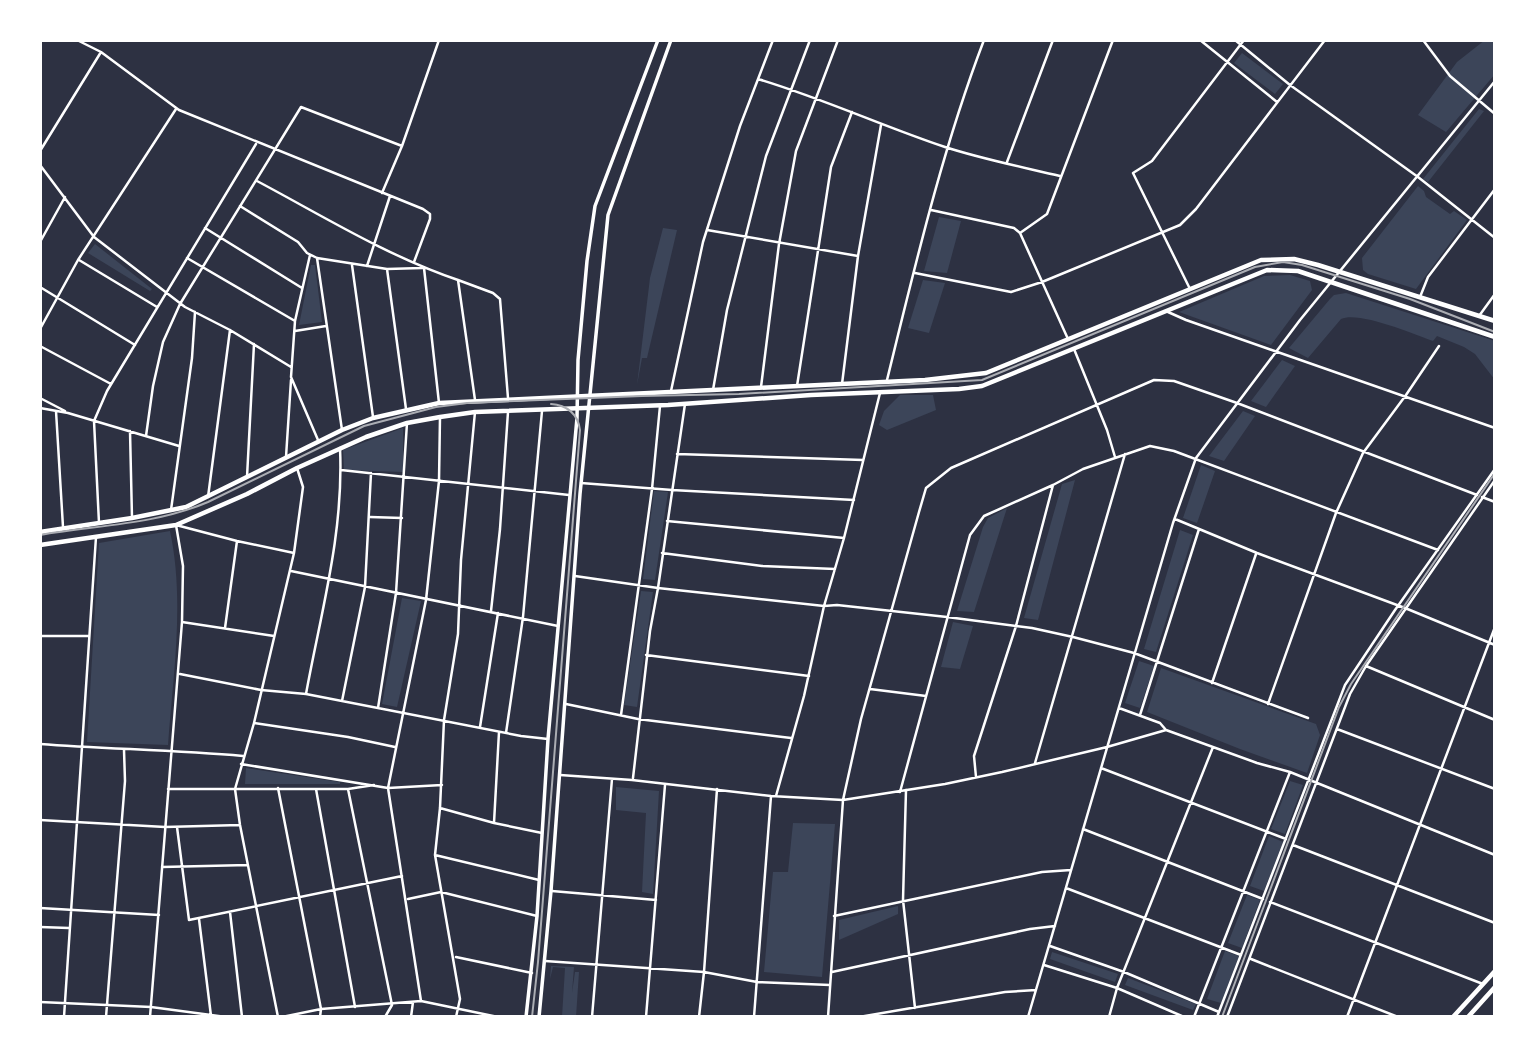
<svg xmlns="http://www.w3.org/2000/svg" width="1535" height="1057" viewBox="0 0 1535 1057" font-family="Overpass,sans-serif">
	<rect width="100%" height="100%" fill="#2d3142"/>
	<path fill="#3c4559" d="M1485 40H1495V74L1446 132 1418 115 1457 62Z
		M1242 53 1283 84 1275 94 1234 63Z
		M1479 109 1484 111 1428 182 1423 179Z
		M1418 186 1424 191 1426 197 1450 214 1454 211 1467 220 1416 289 1368 274 1363 270 1362 258Z
		M939 217 961 221 947 273 924 271Z
		M663 228 677 230 647 358H642L637 385 650 278Z
		M95 244 152 289 150 291 88 253Z
		M311 265H315L322 322 299 325Z
		M1290 275 1310 281 1312 290 1271 345 1179 312 1264 276Z
		M923 280 945 283 929 333 908 328Z
		M1346 293 1495 341V380L1475 354 1464 347 1437 336 1433 341C1413 334 1359 311 1341 319L1308 358 1289 348 1330 299 1334 295Z
		M1282 360 1295 366 1266 407 1251 401Z
		M900 395H933L936 410 887 430 879 425 884 411Z
		M1243 411 1255 416 1224 461 1209 456Z
		M403 428V472L344 470 343 450Z
		M1201 465 1215 471 1197 523 1183 518Z
		M1075 480 1038 620 1024 618 1062 484Z
		M654 491 668 492 655 580 643 579Z
		M1007 508 974 612 957 611 983 527 988 518Z
		M1180 530 1193 535 1156 652 1144 649Z
		M170 531C185 601 173 675 168 745L87 742 99 543Z
		M641 591 653 592 637 707 624 705Z
		M402 598 421 601 397 707 382 704Z
		M953 622 973 626 960 669 941 667Z
		M1139 661 1154 666 1140 708 1125 703Z
		M1161 668 1316 724 1320 735 1307 773 1240 749 1147 712Z
		M246 768 340 782V784H245Z
		M1290 781 1303 785 1285 834 1271 829Z
		M616 787 659 791 653 894 642 892 646 813 616 810Z
		M793 823 835 824 822 977 764 972 773 872H788Z
		M1269 836 1283 842 1264 891 1250 886Z
		M1247 895 1260 900 1242 948 1228 943Z
		M898 906V914L839 940V920Z
		M1225 951 1239 956 1221 1003 1207 999Z
		M1052 952 1118 974 1115 982 1050 959Z
		M551 966 574 967 572 993 575 972H579L576 1017H562L565 968 553 967 550 979Z
		M1128 978 1196 1004 1193 1010 1125 985Z"/>
	<g fill="none" stroke-linecap="round" stroke-linejoin="round">
		<path stroke="#fff" stroke-width="2.5" d="M77 40 101 52 179 110 423 209 430 214V219L414 262
			M1200 40 1277 102
			M1235 40 1290 85 1418 177 1495 238
			M1423 40 1450 76 1495 114
			M758 79C822 98 882 126 945 147 982 159 1022 167 1060 176
			M40 151 101 52
			M1007 162 1053 40
			M40 165 94 237 185 307 230 330 291 367
			M257 181C323 216 387 256 458 280L475 400
			M382 193 402 146 439 40
			M240 206 298 242 307 253 317 258 387 269 422 268
			M931 210 1014 228 1020 233 1068 339
			M205 228 302 288
			M707 230 858 256
			M1020 233 1047 214 1113 40
			M40 242 65 197
			M310 255 295 321 291 377 318 440
			M187 258 295 321
			M317 258 342 430
			M79 260 157 307
			M352 265 373 417
			M367 266 390 196
			M424 268 439 403
			M387 269 406 409
			M915 273 1011 292 1042 282 1180 225 1196 209 1325 40
			M458 280 493 293 500 299 508 398
			M40 287 135 345
			M1190 289 1133 173 1152 161 1244 40
			M1420 297 1428 277 1495 189
			M1168 312 1186 320 1495 428
			M1479 316 1495 294
			M40 329 78 260 176 109
			M295 331 326 326
			M40 346 111 384
			M1074 349 1107 430 1115 457
			M887 380C915 266 942 150 984 40
			M842 384 858 256 881 125
			M797 386 831 167 852 112
			M761 387 779 244 796 151 838 40
			M713 390 727 310 766 156 810 40
			M671 391 703 242 740 126 773 40
			M40 398 65 411
			M40 408 68 413 179 446
			M56 411 63 527
			M130 431 132 518
			M146 436 153 386 163 342 180 304 301 107 402 146
			M677 454 863 460
			M286 457 291 380
			M341 470 569 495
			M247 477 254 344
			M581 483 672 490 854 500
			M208 497 230 330
			M1482 497 1495 502
			M171 510 192 358 195 312
			M370 517 402 518
			M1175 519 1257 553 1405 608 1495 645
			M667 521 844 538
			M99 523 94 421 107 391 256 144
			M662 553 762 566 835 569
			M291 571 558 626
			M575 576 658 588 824 606 837 605 947 617 1032 628 1073 637 1134 653 1308 718
			M491 611 500 529 508 412
			M182 622 274 636
			M225 628 237 541
			M40 636H89
			M646 655 809 676
			M1366 666 1495 720
			M180 674 261 690 306 694 521 736 548 739
			M1212 683 1256 554
			M870 689 926 696
			M306 694C321 612 344 533 340 448
			M342 701 365 587 371 473
			M566 704 638 719 791 738
			M1268 704 1336 513 1363 453 1406 395 1439 346
			M378 708 396 593 407 423
			M1119 708 1160 723 1166 730
			M621 715 652 489 660 406
			M1140 715 1199 529
			M254 723 348 737 395 747
			M480 727 498 613
			M1337 729 1495 789
			M1166 730 1257 763 1290 772 1495 855
			M506 733 523 617 542 411
			M40 744C108 749 175 750 243 756
			M1035 763 1125 454
			M241 764 388 788 442 785
			M1101 768 1286 839
			M560 775 632 780 771 796 843 800 945 784 1002 772 1107 747 1166 730
			M976 777 974 756 1016 626 1053 485
			M633 778 650 631 658 588 685 404
			M278 788 321 1009 320 1017
			M168 789H348L374 785
			M316 789 355 1007
			M348 789 392 1005 385 1017
			M906 790 903 900 915 1008
			M900 792 970 535 984 516 1053 485 1083 469 1150 446 1174 451 1438 550
			M776 796 804 696 824 606 844 538 880 393
			M440 808 494 823 542 833
			M40 820 165 827 240 825
			M494 823 499 732
			M177 827 189 920 402 876
			M1083 829 1263 899
			M1293 845 1495 923
			M435 855 539 880
			M162 867 248 865
			M1066 888 1241 955
			M552 891 656 900
			M408 899 441 892 537 916
			M1270 902 1483 984
			M40 908 159 915
			M230 912 242 1017
			M834 916 1042 872 1071 870
			M199 919 211 1016
			M40 927 69 928
			M1050 946 1124 972 1219 1012
			M456 957 532 973
			M1251 959 1398 1017
			M545 961 704 972 757 982 830 985
			M1044 965 1117 988 1184 1017
			M832 972 1030 929 1055 926
			M421 1001 388 788 426 600 439 481 440 417
			M40 1002 151 1007 226 1017
			M64 1017 96 537
			M106 1017 125 781 124 750
			M150 1017 182 622 183 566 176 525 237 541 294 553
			M278 1017 240 825 235 789 254 723 294 553 303 487 297 468
			M282 1017 321 1009 421 1001 498 1017
			M411 1017 413 1002
			M456 1017 460 999 435 855 440 808 444 720 458 634 461 560 475 412
			M592 1017 612 779
			M646 1017 665 785
			M699 1017 704 972 717 789
			M754 1017 771 796
			M828 1017 843 800 861 719 919 512 926 488 951 468 1154 380 1174 381 1237 403 1477 495
			M859 1017 1005 992 1036 990
			M1028 1017 1173 523 1196 458 1300 320 1495 81
			M1109 1017 1117 988 1213 747
			M1194 1017 1290 772
			M1217 1017 1345 685 1395 610 1495 469
			M1227 1017 1350 694 1366 666 1495 480
			M1347 1017 1495 627"/>
		<path stroke="#fff" stroke-width="3.5" d="M526 1017 537 916 548 739 577 418 578 360 587 261 595 206 658 40
			M539 1017 551 891 580 494 608 215 671 40"/>
		<path stroke="#fff" stroke-width="4.5" d="M40 532 132 518 186 507 342 430 373 418 439 403 925 380 986 373 1261 260 1294 259 1318 265 1495 321
			M40 545 176 525 247 494 297 468 366 437 407 423 440 417 475 412 668 405 811 395 959 389 982 386 1267 270 1298 271 1495 337
			M1453 1017 1495 971
			M1468 1017 1495 987"/>
		<path stroke="#abadb3" stroke-width="2" d="M40 535C97 525 154 525 208 502L364 426 436 407 467 403 642 396 739 394 982 380 1255 267 1283 262 1302 265 1410 299 1495 332
			M532 1017 538 962 580 430C578 414 567 405 551 404
			M1222 1017 1339 707 1351 684 1495 473"/>
	</g>
	<rect width="1535" height="1057" fill="none" stroke="#ffffff" stroke-width="84"/>
</svg>
